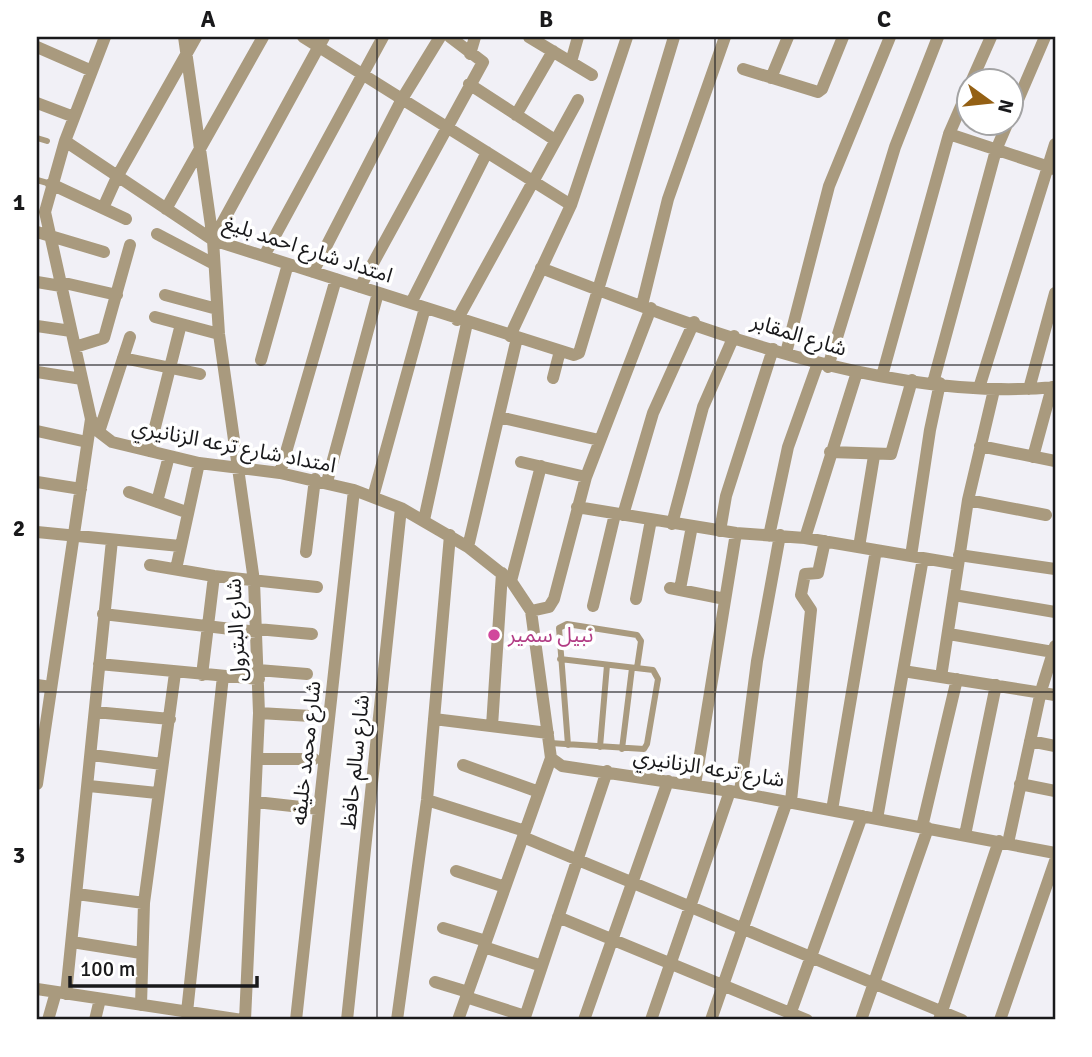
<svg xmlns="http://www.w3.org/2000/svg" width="1092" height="1057" viewBox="0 0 1092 1057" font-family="Signika,'Noto Sans Arabic',sans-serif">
	<rect width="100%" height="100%" fill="#f1f0f6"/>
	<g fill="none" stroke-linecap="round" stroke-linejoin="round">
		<path stroke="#a99a7e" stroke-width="6" d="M37 138 47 141
			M37 180 51 184
			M550 743 644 749 647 744 658 679 653 670 560 659
			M568 745 559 628 567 624 637 635 641 641 637 668
			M600 747 607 665
			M622 749 632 668"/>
		<path stroke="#a99a7e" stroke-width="12" d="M105 37 65 141 45 212 91 419 99 432 112 442 199 463 280 473 354 490 401 508 468 547 511 581 531 611 551 758 562 766 730 791 1055 853
			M184 37 213 240 219 334 254 581 259 713 245 1020
			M303 37 571 205
			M529 37 592 75
			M37 47 92 71
			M470 54 475 37
			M571 62 578 37
			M743 69 818 92 822 89 843 37
			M771 78 788 37
			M972 80 991 37
			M469 84 555 140
			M37 103 74 117
			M1012 114 1045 37
			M516 115 553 51
			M949 134 1055 169
			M65 141 213 240 574 355 579 353 674 37
			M51 184 126 219
			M103 208 117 177 196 37
			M166 209 263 37
			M37 232 104 252
			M157 234 214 264
			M213 240 324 37
			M264 256 383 37
			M541 268C696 328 888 403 1055 387
			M313 272 402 99 440 37
			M37 282 61 286
			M60 282 117 295
			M360 287 483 62 450 37
			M165 295 217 309
			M411 303 487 152
			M642 305 668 199 725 37
			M155 317 219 334
			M457 320 578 100
			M37 326 71 331
			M510 336 571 205 627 37
			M75 347 104 338 130 245
			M786 353 829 186 890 37
			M123 358 200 374
			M261 360 288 264
			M828 367 895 147 938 37
			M37 372 82 379
			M882 376 949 134 970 86
			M553 378 560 351
			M933 383 996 150 1008 122
			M979 388 1055 144
			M1029 389 1055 293
			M499 417 599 440
			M37 431 87 442
			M99 432 130 337
			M980 446 1055 461
			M149 451 181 324
			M830 452 891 454 912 380
			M1033 457 1052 387
			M521 462 586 477
			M280 473 336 279
			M37 482 81 489
			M327 482 378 293
			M129 492 186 512
			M373 497 425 308
			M968 500 1046 515
			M157 502 169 456
			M577 507 736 533 805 538 958 564
			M623 515 653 413 694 322
			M424 520 467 323
			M672 524 703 407 734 336
			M720 531 726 496 773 349
			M37 532 180 546
			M769 536 788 447 818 363
			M805 538 857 372
			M468 547 517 338
			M859 547 874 456
			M306 552 315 479
			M959 555 1055 569
			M911 556 930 430 940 383
			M150 565 214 576 317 587
			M176 569 199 463
			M511 581 541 466
			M670 588 725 599
			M680 589 692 526
			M954 595 1055 612
			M636 599 651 520
			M593 606 615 514
			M531 611 549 607 554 599 586 477 651 308
			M103 614 257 632
			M257 629 312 634
			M949 634 1053 652
			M99 664 259 679
			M258 670 307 674
			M903 671 1055 695
			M202 675 214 576
			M941 677 968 500 994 390
			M37 685 51 687
			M95 712 170 719
			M259 713 311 716
			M434 719 548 733
			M492 726 502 573
			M1030 741 1055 746
			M92 755 162 764
			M258 759H314
			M463 765 539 792
			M37 784 91 419
			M1020 784 1055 791
			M695 785 736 533
			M89 786 157 793
			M740 792 757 661 780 535
			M427 800 525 831
			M791 801 811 610 801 595 805 574 818 573 825 541
			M256 802 319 809
			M832 810 876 550
			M877 819 923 558
			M922 827 957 679
			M965 835 996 685
			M523 837 962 1020
			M1008 843 1041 691 1055 646
			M456 871 505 887
			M77 894 144 903
			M558 917 807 1020
			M443 928 486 941
			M72 942 141 953
			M484 947 542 966
			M435 982 468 992
			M37 989 242 1020
			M66 994 112 540
			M466 997 525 1016
			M141 1005 144 903 175 673
			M187 1012 223 676
			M48 1020 56 992
			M95 1020 100 999
			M296 1020 354 490
			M347 1020 401 508
			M397 1020 427 800 450 535
			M458 1020 551 758
			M524 1020 607 771
			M584 1020 668 781
			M651 1020 730 791
			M711 1020 787 801
			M788 1020 862 816
			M861 1020 928 828
			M939 1020 999 841
			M1000 1020 1055 861"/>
	</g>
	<path fill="none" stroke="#19191b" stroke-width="2" stroke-opacity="0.55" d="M377 37V1020M715 37V1020M37 365H1055M37 692H1055"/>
	<circle fill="#d1479c" stroke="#fff" stroke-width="2.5" cx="494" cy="635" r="7"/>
	<g text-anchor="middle" stroke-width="7" stroke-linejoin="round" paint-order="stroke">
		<g font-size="21" fill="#19191b" stroke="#fff">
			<text transform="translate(308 249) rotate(18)" y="7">امتداد شارع احمد بليغ</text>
			<text transform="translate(799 335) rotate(17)" y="7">شارع المقابر</text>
			<text transform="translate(234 446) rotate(11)" y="7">امتداد شارع ترعه الزنانيري</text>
			<text transform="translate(236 630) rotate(-93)" y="7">شارع البترول</text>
			<text transform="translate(306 753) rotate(-84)" y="7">شارع محمد خليفه</text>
			<text transform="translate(355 762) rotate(-84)" y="7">شارع سالم حافظ</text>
			<text transform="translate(709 768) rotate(9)" y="7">شارع ترعه الزنانيري</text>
		</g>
		<g font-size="21" fill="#b23c85" stroke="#fff" text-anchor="start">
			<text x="508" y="642">نبيل سمير</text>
		</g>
	</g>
	<rect width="1092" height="1057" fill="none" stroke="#ffffff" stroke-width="77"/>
	<g transform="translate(990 102) rotate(105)"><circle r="33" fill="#ffffff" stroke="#a3a3a4" stroke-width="2"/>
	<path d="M0-5L12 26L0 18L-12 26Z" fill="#946014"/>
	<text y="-10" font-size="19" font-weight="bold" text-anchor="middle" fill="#19191b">N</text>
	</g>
	<path d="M70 976v10h187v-10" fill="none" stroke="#19191b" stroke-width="3.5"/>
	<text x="80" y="976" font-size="21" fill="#19191b" stroke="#ffffff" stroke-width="5" paint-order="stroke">100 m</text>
	<rect x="38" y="38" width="1016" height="980" fill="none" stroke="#19191b" stroke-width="2.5"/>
	<g font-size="23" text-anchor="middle" font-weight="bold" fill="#19191b">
		<text x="208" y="27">A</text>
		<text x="546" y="27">B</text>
		<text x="884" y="27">C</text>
		<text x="19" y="210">1</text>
		<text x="19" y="536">2</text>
		<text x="19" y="863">3</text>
	</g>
</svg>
